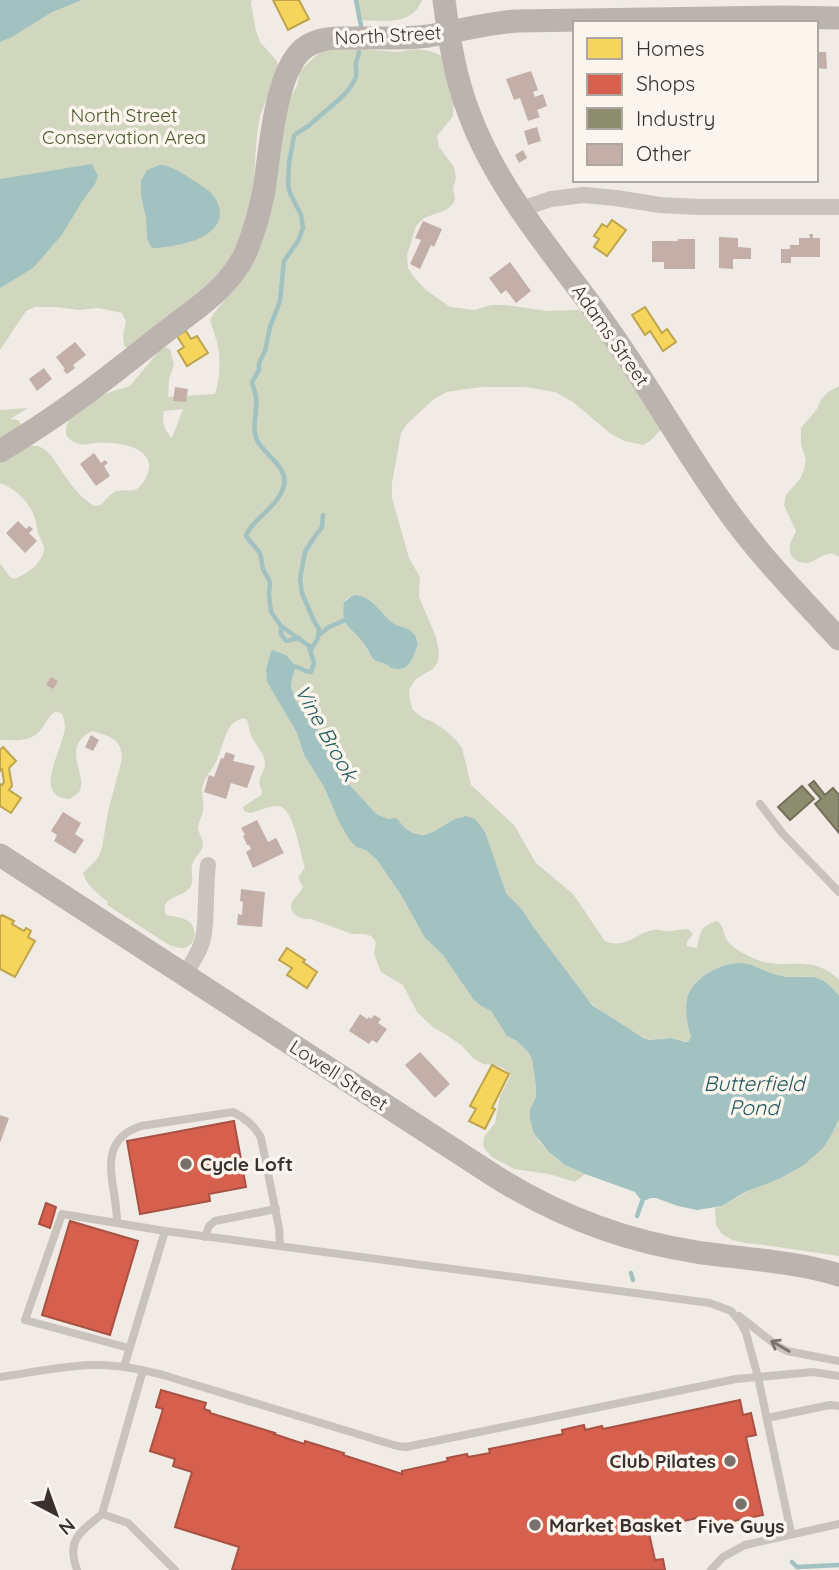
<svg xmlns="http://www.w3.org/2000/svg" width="839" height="1570" viewBox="0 0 839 1570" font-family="Quicksand,sans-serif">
	<rect width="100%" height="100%" fill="#f0ebe5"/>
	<path fill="#d1d6bf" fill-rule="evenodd" d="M0 0H252L251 4 256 31 260 42 276 60 279 66 277 74 271 83 268 95 260 116 257 134 253 192 241 243 222 274 129 349 124 346 123 334 126 322 122 313 98 308 79 310 56 307H35L26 311 0 350Z
		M356 0H422C412 27 381 20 357 20Z
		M334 47 397 52 415 49 430 51 440 55 452 90 454 104 453 116 437 136 439 147 454 167 456 178 453 189 455 198 453 204 446 210 424 218 416 226 407 255 408 268 414 277 426 290 450 307 475 310 491 305H506L547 311 578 310 585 314 606 341 628 378 654 412 660 423 661 430 650 441 643 445 625 441 611 434 573 402 555 392 525 387H482L459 390 447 392 434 399 407 424 401 433 392 483V498L409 558 420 577 419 597 436 637 439 652 438 661 434 668 416 679 409 689 410 701 413 710 423 718 433 722 445 730 455 739 462 748 471 785 514 825 536 863 573 894 605 941C627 950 636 932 654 930 660 929 665 932 671 931 677 930 682 929 688 929L693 934 687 942V946L697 948C700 934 699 926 717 921 725 927 722 932 727 940 732 948 746 955 755 959 785 972 811 952 839 980V996C815 965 806 982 777 975 765 972 752 963 741 963 723 962 694 976 688 995 684 1007 687 1025 691 1037L689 1041C682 1042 676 1038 668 1038 661 1038 654 1041 647 1039 633 1036 594 1007 584 996L533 928 521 908 506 893 494 891C490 884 492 877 489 869 488 865 472 843 468 841 466 841 459 842 457 842L445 831C430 830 427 838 411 832 423 846 424 840 440 840 443 840 471 856 474 859 478 863 480 868 483 873V876L480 877 473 866 470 865 467 866 469 886 459 899 458 915 456 919 452 920 449 917 428 887 417 866 418 852 414 847 396 836 387 828 343 776 315 723 301 708 295 699 291 687 292 679 295 670 294 664 286 655 273 650 271 651 266 669 267 682 297 733 304 755 324 787 343 830 356 847 366 850 377 860 401 895 425 938 443 955 473 999 481 1006 491 1011 507 1036 517 1041 528 1052 532 1059 536 1087V1097L530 1109V1120L534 1134 540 1143 558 1160 565 1165 585 1174 575 1182 549 1174 514 1169 492 1157 485 1149 483 1144 484 1137 495 1123 500 1096 511 1075 503 1068 495 1065 483 1064 474 1059 461 1045 445 1034 434 1028 417 1012 403 985 381 972 374 954 376 942 371 936 365 934H352L311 919C301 920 287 914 292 902 295 897 300 893 303 887L298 878 305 867C299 853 295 808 278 806 268 806 259 811 250 813L244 811 243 807 261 795 262 791C255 776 264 777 265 764 265 754 256 746 252 737 249 732 249 726 247 720L243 718C238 720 233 722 230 727 224 736 221 751 216 762 212 770 205 776 203 785 200 794 205 802 203 811 202 816 199 822 198 827 198 834 205 840 202 848 200 854 193 858 192 866 191 871 193 877 192 882 190 899 158 893 166 915 173 917 181 916 188 921 199 928 196 949 180 948 179 948 170 945 169 945L107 905 108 902C98 894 86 885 83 873L98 858 102 848 108 812 122 759C122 738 109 736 92 731 59 748 89 774 79 792 77 794 72 798 70 799 29 797 66 746 65 725 65 722 63 717 62 714L56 711C48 716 48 721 42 728 32 743 15 740 0 740V563L10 577 14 579C26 575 44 562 44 548 43 543 40 538 38 533 37 529 37 526 36 522 32 504 17 489 0 483V457C49 431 47 454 73 487 79 495 86 500 94 506L101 505C106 500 111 492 117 491 127 488 134 495 142 484 146 479 150 470 149 464 145 444 113 442 96 443 90 443 86 446 80 444 74 443 70 440 66 435V427L69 420 78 411 107 393 130 386 159 351 166 347 170 349 174 365 169 379 168 397 215 394C220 380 221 357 217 342 215 335 212 328 210 320L214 313 244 277 262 243 266 218 272 201 271 197 286 109 289 100 297 86 300 71 320 52ZM183 409 172 438C164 430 162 422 164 411ZM357 595C374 598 380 613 393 623 400 628 408 626 414 634 416 637 417 641 418 644 414 655 410 671 396 669 387 668 393 667 385 664 381 662 377 662 374 660 369 654 366 647 362 641 350 626 340 626 344 602L346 599Z
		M839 386V557C835 555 834 553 829 554 821 555 815 561 808 563 798 564 788 557 790 547 790 542 794 536 796 531L784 505 786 495 800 479 804 470 806 460 801 444V428L817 409 821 400 828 392Z
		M28 408 10 419 18 420 21 424 19 429 0 439V410Z
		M839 1119V1256L764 1245 745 1243 732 1240 722 1234 716 1225 715 1208 722 1206 757 1186 781 1178 804 1165 823 1147 831 1136Z"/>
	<path fill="#a1c2c1" d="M0 0H82L52 12 12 37 0 42Z
		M92 164 98 176 95 184 83 200 61 236 33 268 0 288V179Z
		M160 165C172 166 180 172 190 178 197 183 206 188 212 194 217 200 220 207 220 214 219 240 172 248 152 248L147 239 146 217 141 196V181L147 170Z
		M357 595C374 598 380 613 393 623 400 628 408 626 414 634 416 636 417 641 418 644 414 655 410 671 396 669 387 668 393 667 385 664 381 662 377 662 374 660 369 654 367 647 362 641 350 626 340 626 344 602L352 596Z
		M273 650 286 655 294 664 295 670 292 679 291 687 295 699 301 708 315 723 343 777 376 814 388 819 396 818 406 829 413 833 423 835 433 832 455 819 466 816 475 819 485 832 506 893 521 908 534 928 592 1005 643 1038 650 1040 671 1038 686 1042 689 1041 691 1037C687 1025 684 1007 688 995 695 976 723 962 741 963 752 963 765 972 777 975 806 982 816 966 839 996V1119L831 1136 823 1148 804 1165 781 1178 745 1192 722 1206 697 1210 678 1206 656 1198H651L646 1200 640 1199 635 1192 585 1174 565 1165 549 1152 534 1134 530 1120V1109L536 1097V1087L532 1059 528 1052 517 1041 507 1036 491 1011 481 1006 473 999 443 955 425 938 401 895 377 860 366 850 356 847 349 839 341 826 324 787 304 755 297 733 267 682 266 669 271 651Z"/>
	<path fill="#f6d55c" stroke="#bea44d" stroke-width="2" d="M273 0H299L309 19 288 30Z
		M612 220 626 230 607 256 594 247 599 239 594 236 602 224 607 227Z
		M645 307 662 333 667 329 676 342 663 351 650 331 645 335 632 315Z
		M186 331 191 339 197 336 208 353 187 366 178 351 184 347 177 336Z
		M3 747 16 761 9 768 12 786 9 790 21 798 11 813 0 806V784L2 785 4 782 2 769 0 771V750Z
		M2 915 14 921 12 924 24 931 26 928 31 931 28 937 35 941 15 977 0 969V917Z
		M287 948 305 960 303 962 317 972 307 988 287 975 292 968 279 960Z
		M492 1065 509 1074 492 1108 495 1109 485 1129 469 1121 476 1109 470 1106Z"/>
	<path fill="#d6604d" stroke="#a85243" stroke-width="2" d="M234 1121 246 1187 209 1194 210 1201 140 1214 127 1141Z
		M46 1203 56 1207 50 1228 39 1224Z
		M70 1221 138 1241 110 1335 42 1315Z
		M161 1390 206 1403 204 1409 210 1411V1413L275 1433 274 1434 304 1444 305 1441 344 1453 343 1455 402 1474V1471L448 1461 447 1458 467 1454 468 1457 490 1453 489 1449 563 1434 562 1430 584 1425 585 1430 602 1426 603 1429 740 1400 743 1415 751 1413 756 1435 746 1437 763 1515 699 1528 697 1518 648 1529 655 1560 663 1559 665 1570H232L239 1547 175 1527 192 1472 173 1466 175 1459 150 1451 163 1409 156 1407Z"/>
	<path fill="#8c8c6e" stroke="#74705a" stroke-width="2" d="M814 781 825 795 833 788 839 795V833L815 804 821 799 809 785Z
		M802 786 814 799 790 820 778 807Z"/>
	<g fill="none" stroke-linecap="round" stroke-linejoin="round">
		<path stroke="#a1c2c1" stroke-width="4.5" d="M356 0 361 26
			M281 627V634L286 641 299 638
			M320 634 329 627 345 620
			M311 649 318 638 319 629 313 619 302 593 300 579 305 552 313 539 322 527 323 515
			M290 666C300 665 304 673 311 672L314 663 309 646 281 626 271 612 269 595 270 582 263 569 260 553 246 536C250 521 279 507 284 485 288 466 264 455 257 440 251 427 258 411 256 397 255 392 253 387 252 382L259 370V363L265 351 270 327 280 301 284 261 298 241 303 228 301 215 290 193 288 185 289 163 294 136C299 130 306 129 312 123 325 110 348 96 355 79 358 73 355 68 356 62 357 59 359 55 359 52
			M637 1216 644 1196
			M631 1273 633 1280
			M792 1562 797 1567 839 1565"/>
	</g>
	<path fill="#c3afa7" d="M816 52H826L827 69 816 68Z
		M531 71 538 90 533 92 535 97 543 94 547 106 537 110 540 117 528 121 520 98 514 100 506 79Z
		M537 127 541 141 528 145 524 131Z
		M523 150 527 158 519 163 515 155Z
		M423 221 442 229 434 247 431 245 420 269 410 264 421 240 415 238Z
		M809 234H813V238H820V257H791V263H781V249H790V245H799V238H810Z
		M719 237 738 238V247L751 248V259H733V269L719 268Z
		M678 239H695V269H664V262H652V241H678Z
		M510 262 531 291 516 303 506 290 501 294 489 278Z
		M75 342 86 355 73 365 75 368 67 374 63 370 65 369 56 357Z
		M44 368 52 379 37 391 29 379Z
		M175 387 188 389 186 402 173 401Z
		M94 453 101 463 105 460 108 463 104 466 110 476 96 486 80 464Z
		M18 521 26 529 29 526 33 529 29 533 37 541 25 553 6 533Z
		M51 677 58 681 53 689 46 685Z
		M91 735 99 740 93 751 85 747Z
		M226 752 235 755 233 761 255 766 247 788 231 783 226 799 204 792 209 775 214 777 221 758 223 759Z
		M63 812 81 823 75 834 84 840 75 854 54 841 57 835 51 831Z
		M257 820 268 842 276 838 284 853 253 868 246 852 251 849 249 845H247L243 836 245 835 241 828Z
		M241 889 265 892 262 927 237 925 238 914 242 915 243 902 240 901Z
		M360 1014 367 1019 369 1017 371 1019 374 1015 381 1019 378 1023 387 1029 377 1043 372 1040 369 1044 349 1031Z
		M420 1052 450 1084 435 1098 405 1065Z
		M0 1115 9 1118 0 1143Z"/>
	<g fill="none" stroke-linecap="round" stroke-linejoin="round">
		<path stroke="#c9c3be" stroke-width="8" d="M760 804 783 834 839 892
			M117 1223C118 1187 92 1142 141 1126L233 1112C244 1117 256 1127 261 1138L279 1228 280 1246
			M205 1237 209 1226 215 1221 276 1209
			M739 1316 776 1345 787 1351 839 1361
			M129 1348 25 1320 62 1214 165 1231 710 1303 731 1311 741 1323 746 1333 758 1377 791 1533
			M124 1367 165 1231
			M143 1370 102 1514 128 1523 175 1570
			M0 1377C37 1372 77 1362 115 1366 131 1367 147 1371 163 1375L397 1446 406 1447 736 1379 813 1372 839 1376
			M767 1418 830 1405 839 1406
			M77 1570C66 1540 80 1532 102 1514
			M711 1570 723 1557 745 1545 839 1524"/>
		<path stroke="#c9c3be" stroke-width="16" d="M521 209 551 199 584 195 616 198 660 205 699 207H839
			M185 975C192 962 202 949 204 933 207 911 205 888 208 865"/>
		<path stroke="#bab3ae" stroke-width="23" d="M444 0C449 39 455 77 469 113 500 198 568 269 618 343 655 397 687 454 725 507 759 555 800 597 839 639
			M0 451C60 416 110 376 164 333 195 309 229 289 246 252 254 232 260 211 264 190 270 154 274 74 303 49 319 36 339 38 359 38 382 38 405 39 428 36 458 31 487 23 517 21L783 17 839 18
			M0 855 493 1175C556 1215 623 1241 697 1252 744 1259 793 1261 839 1275"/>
	</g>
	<defs><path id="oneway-shaft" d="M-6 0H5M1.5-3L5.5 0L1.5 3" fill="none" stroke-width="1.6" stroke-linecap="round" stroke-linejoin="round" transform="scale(1.75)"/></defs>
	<use stroke="#7b726d" href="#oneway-shaft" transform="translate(780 1346) rotate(-150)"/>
	<g fill="#7a716c" stroke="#fbf5ee" stroke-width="2.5">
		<circle cx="186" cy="1164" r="7"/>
		<circle cx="730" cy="1461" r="7"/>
		<circle cx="741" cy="1504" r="7"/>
		<circle cx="535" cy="1525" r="7"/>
	</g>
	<g text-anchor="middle" stroke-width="7" stroke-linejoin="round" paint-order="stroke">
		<g font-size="19" fill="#3b302b" stroke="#fbf5ee">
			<text transform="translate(388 35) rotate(-3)" y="7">North Street</text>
			<text transform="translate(611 335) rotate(55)" y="7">Adams Street</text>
			<text transform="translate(339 1075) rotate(33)" y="7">Lowell Street</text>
		</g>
		<g font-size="19" fill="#4a5a2e" stroke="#fbf5ee">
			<text x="124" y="122">North Street<tspan x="124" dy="22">Conservation Area</tspan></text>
		</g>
		<g font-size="19" font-weight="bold" fill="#3b302b" stroke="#fbf5ee" text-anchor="start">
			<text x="200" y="1171">Cycle Loft</text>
			<text x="716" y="1468" text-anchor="end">Club Pilates</text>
			<text x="549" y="1532">Market Basket</text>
			<text x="741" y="1533" text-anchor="middle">Five Guys</text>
		</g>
		<g font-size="21" font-style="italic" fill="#1f5a5e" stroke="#fbf5ee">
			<text transform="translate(326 733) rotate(61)" y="7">Vine Brook</text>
			<text x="754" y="1091">Butterfield<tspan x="754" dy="24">Pond</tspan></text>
		</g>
	</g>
	<rect x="573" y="21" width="245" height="161" fill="#fbf5ee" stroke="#aea6a0" stroke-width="2"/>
	<rect x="587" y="38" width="35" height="21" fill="#f6d55c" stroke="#aea6a0" stroke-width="2"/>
	<text x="636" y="56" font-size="21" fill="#3b302b">Homes</text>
	<rect x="587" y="74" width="35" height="21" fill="#d6604d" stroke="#aea6a0" stroke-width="2"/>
	<text x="636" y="91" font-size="21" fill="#3b302b">Shops</text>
	<rect x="587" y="108" width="35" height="21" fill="#8c8c6e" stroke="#aea6a0" stroke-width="2"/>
	<text x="636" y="126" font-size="21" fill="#3b302b">Industry</text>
	<rect x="587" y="144" width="35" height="21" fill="#c3afa7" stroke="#aea6a0" stroke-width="2"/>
	<text x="636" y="161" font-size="21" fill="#3b302b">Other</text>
	<g transform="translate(56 1514) rotate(139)" stroke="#fbf5ee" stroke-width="5" paint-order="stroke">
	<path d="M0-5L12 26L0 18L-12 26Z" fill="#3b302b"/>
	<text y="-10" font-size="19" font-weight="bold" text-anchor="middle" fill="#3b302b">N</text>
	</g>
</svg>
